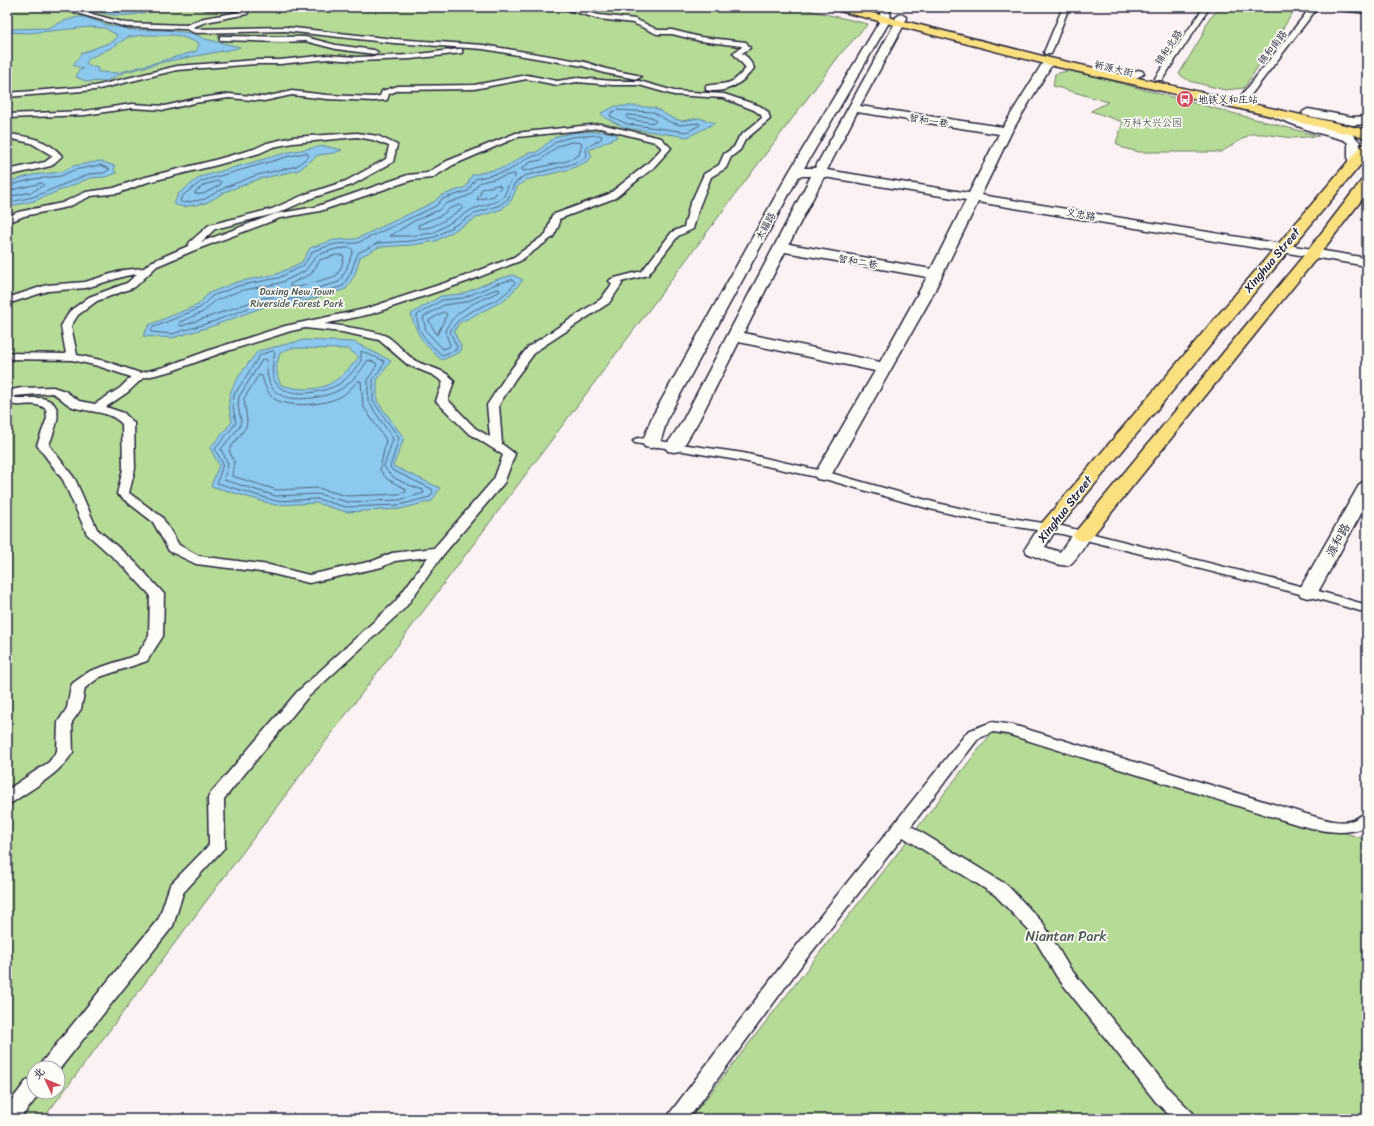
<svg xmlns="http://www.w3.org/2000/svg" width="1374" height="1126" viewBox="0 0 1374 1126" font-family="Sriracha,'LXGW WenKai TC',sans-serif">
	<rect width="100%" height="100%" fill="#fcf1f3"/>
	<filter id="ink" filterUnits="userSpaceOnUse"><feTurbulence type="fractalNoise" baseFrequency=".025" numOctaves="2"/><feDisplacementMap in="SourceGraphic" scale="8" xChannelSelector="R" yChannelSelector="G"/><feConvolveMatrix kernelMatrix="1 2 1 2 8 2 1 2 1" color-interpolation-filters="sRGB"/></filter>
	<g filter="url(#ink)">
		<path fill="#b5db96" stroke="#6c7e68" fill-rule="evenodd" d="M7 7H795L868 24 842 52 43 1119H7ZM34 1068H58V1092H34Z
			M1221 7H1286L1294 11 1244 88 1225 90 1189 81 1179 74 1203 34 1208 20Z
			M1070 70 1319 136 1292 138 1264 134H1251L1221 152H1139L1123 148 1116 143 1123 122 1091 111 1108 102 1053 86 1055 74Z
			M1000 722 1367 840V1119H690Z"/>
		<path fill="#8dc8ed" stroke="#6286a6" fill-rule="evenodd" d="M105 7H171C144 13 122 20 95 11Z
			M78 17H85L107 25 132 30H164L192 33 205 39 240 47 234 49 168 61 125 72 106 81 88 82 76 77 79 70 83 69 73 65 82 53 114 41 117 35 105 28 91 27 29 33 7 32V29L48 28 64 21ZM143 35H176L199 43 197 51 118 73 98 72V68L86 65 88 59 113 47 128 37Z
			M616 106H636L655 108 672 118 682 121 699 118 715 123 688 137 626 128 605 118 601 113Z
			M601 131 616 134 617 137 589 150 592 156 588 161 570 169 526 180 517 187 511 201 502 209 478 217 436 241 413 245 379 247 360 257 355 274 346 289 302 302 266 306 213 326 172 338 143 336 149 325 198 305 209 293 237 282 277 274 302 262 310 248 334 240 356 239 434 202 440 196 466 187 472 175 506 167 528 153 537 152 555 137 571 133Z
			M324 146 342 150 334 153 318 155 299 170 259 179 227 191 206 203 183 207 174 204 178 194 200 177 289 152Z
			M100 161 115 166 114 171 117 173 105 177 90 178 34 201 7 207V182L33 175 61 172 73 166Z
			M513 275 523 280 505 300 459 323 454 332 461 346 460 352 442 360C425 346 417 336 411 314L441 296 462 294 495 280Z
			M304 340 354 342 391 361 377 380V401L404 438 393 466 440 488 432 501 400 509 346 512 317 503 275 505 211 486 219 465 210 448 232 422C231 413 227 403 230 394 235 379 248 364 258 351ZM291 348 348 349 359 357C335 387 318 395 281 385 275 374 276 365 280 353Z"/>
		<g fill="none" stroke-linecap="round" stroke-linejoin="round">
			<path stroke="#4d6482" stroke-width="1" d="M103 7 104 10 129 12 154 7
				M617 110 653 112 670 122 681 125 699 123 700 125 687 132 627 124 610 116 611 113Z
				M628 115 651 117 656 121 654 123 628 119 626 117Z
				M600 135 602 136 601 139 586 148 587 155 585 158 569 165 524 176 514 184 508 199 500 205 476 213 435 237 412 241 378 243 358 253 351 272 343 286 302 298 264 302 212 322 172 334 151 332 152 328 200 308 212 296 238 286 278 278 303 266 313 251 335 244 357 243 436 206 442 199 468 191 475 179 508 171 529 157 539 155 557 141 571 137Z
				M572 142 582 143 579 155 567 161 524 171 522 170V168L531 162 541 160 558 146Z
				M307 153 309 156 297 166 257 175 226 187 205 199 183 203 180 201 182 196 202 181 290 156Z
				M513 174H515V177L510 182 504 196 498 201 473 209 433 233 411 236H390L414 221 439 210 445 204 470 195 479 183Z
				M219 181 221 182 220 185 203 194H195V192L204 185Z
				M499 185 501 187 494 196 477 200 482 189Z
				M7 186 34 179 61 176 74 170 100 165 110 169 104 173 89 174 33 197 7 203
				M7 191 42 183 44 185 32 192 7 197
				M460 205 462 206V209C448 217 435 230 418 228V225L442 215 449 209Z
				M351 248 353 251 346 270 339 282 301 293 263 298 182 326 179 325 180 322 203 312 215 301 239 291 280 283 305 271 317 255 336 249Z
				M337 255H343L344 257 341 268 336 276 299 287H290V284L311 274 320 260Z
				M512 280 515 283C511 288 507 293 501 297 483 309 461 310 450 332L457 347 456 350 442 355C430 345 416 332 417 315L442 300 463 298 496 284Z
				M497 289 500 290 499 292C478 301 455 309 445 331L450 345 449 347 443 349 426 331 423 317 444 305 465 302Z
				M444 312 447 314 437 335 429 321Z
				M273 351 275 353C267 382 277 394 307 393 317 392 328 390 337 385 347 380 354 370 361 361V351L384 361V364L373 379V401L399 438 390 467 392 470 432 489 433 492 430 497 399 505 346 507 317 499 276 501 217 483 223 464 215 449 236 423 233 406 234 395 260 355Z
				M263 359 267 360C266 370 267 385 276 392 290 404 326 398 341 389 352 382 361 371 368 360L376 363 377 365 368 379V401L393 439 384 466C390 480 410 485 423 490L424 493 399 500 347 502 318 494 276 496 224 480 228 464 221 449 240 426 241 421 238 405 239 397Z
				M259 375 262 376C264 383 267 393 273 398 289 409 326 405 342 396 348 392 353 386 358 381H361L363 406 386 440 380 470 387 479 406 489V492L398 494 347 496 318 488 277 490 232 476 234 462 229 450 246 427 247 421 244 399Z"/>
			<defs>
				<path id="street" d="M55 7H66L126 23 186 25 204 18 240 12 238 10 205 9 202 7H243L248 13 247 14 206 22 193 27 196 29 285 27 394 39 483 45 585 62 606 69 637 75 641 77 637 79 604 73 583 66 483 49 394 43 285 31 195 33 186 29 126 27Z
					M559 7H570L599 15 635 19 658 30H672L700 37 746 42 750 48 742 53 748 58 754 68C742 84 726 94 706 90V86C727 82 731 87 746 68L733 53 742 47 741 46 700 41 672 34H657L633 23 599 19Z
					M1063 7H1069L1052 52 1051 54H1045L1044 52Z
					M1204 7H1210L1162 80H1156L1155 78Z
					M1311 7H1318L1247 100H1241V96Z
					M1328 7 1367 9V13L1331 9Z
					M220 36 305 37 336 45 374 50 378 52 374 54 336 49 305 41 282 42 223 40H220Z
					M459 49H462V53L411 59 356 61 328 59 280 64H256L177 70 95 90 7 97V93L95 86 177 66 256 60H280L328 55 356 57 411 55Z
					M527 75 557 81 577 78 613 81H639L674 91 724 94 760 106 768 112 770 119 745 140 740 150 731 157 726 168 711 177 699 207 693 229 678 236 648 275 621 282 622 284 609 303 536 351 515 379 499 405 502 444 515 454 504 483 443 555 405 608 307 698 224 799 225 847 183 893 173 926 58 1071V1068H40L42 1062 159 918 170 885 209 845 208 798 210 794 297 692 395 602 428 557 395 561 382 567 309 583 269 573 196 564 169 551 153 522 117 494 123 469 122 424C109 410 90 413 73 407 65 404 60 396 52 393L14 396 16 398H42C68 404 55 428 49 445L75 479 97 529 136 563 164 594 163 636 147 661 100 677 85 688 81 709 72 722 73 752C59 775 34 787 13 802L7 804V790L49 762 57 751 58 722 67 708 71 686 73 683 90 671 137 655 149 636 150 595 126 569 87 534 63 480 37 445 47 418 46 409C33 399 19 410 7 402V391L21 388 53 387 65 391 79 401 95 404 120 388 131 377 98 366 72 360 7 359V353L66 354 61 326 70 311 89 297 127 283 137 274 125 276 86 288 48 291 7 304V298L47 285 85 282 124 270 144 268 151 262 188 246 190 242 209 225 272 209 306 194 346 181 386 159 389 146 373 140 357 137 293 143 273 147 260 153 217 165 148 182 119 193 91 196 68 207 24 216 7 223V217L18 212 62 203 86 192 114 188 142 178 211 161 254 149 267 143 293 137 357 133 378 136 397 145 393 162 352 185 312 198 278 213 215 229 201 242 275 214 315 207 408 175 427 173 447 161 516 133 600 124 661 138 671 148 653 168 615 198 559 219V225L553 237 520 261 466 282 371 314 324 324C336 325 379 331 388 337 398 344 406 355 416 361 429 368 446 369 454 381L448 400 475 428 490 437 487 405 506 376 528 347 601 299 612 284 609 281 611 279 642 271 672 232 684 227 689 207 704 174 719 165 724 154 734 147 739 137 762 118 761 115 754 110 723 98 674 95 639 85H613L577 82 557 85 527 79 474 89 399 90 389 94 387 100 374 101 327 99 292 95 264 101 229 98 194 103 165 110 132 108 85 115 7 118V114L85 111 132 104 165 106 194 99 229 94 264 97 292 91 327 95 374 97 380 96 382 91 398 86 474 85ZM600 128 655 142 662 148 647 164 609 194 552 215 546 234 514 257 460 278 365 309 285 326 213 349 164 367 140 373 105 361 77 355 71 326 78 315 97 301 135 287 157 266 195 250 280 218 320 211 412 180 432 178 453 165 518 137ZM305 328 342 332 379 340 408 365 433 375 443 382 436 401 467 432 503 455 494 479 434 548 392 553 373 561 309 575 269 565 199 556 179 545 162 517 129 493 135 469 134 423 124 413 106 407 128 392 143 378 172 371 221 353 291 331Z
					M7 134C27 136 49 140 62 156L51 166 7 176V170L45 162 53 156 31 143 7 138Z
					M639 438 743 453 827 472 937 503 986 514 1062 526 1308 588 1367 605V613L1304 595 1062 534 986 522 930 509 821 478 743 461 635 443 633 441 635 439Z
					M992 722 1013 725 1316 817C1327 820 1342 824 1353 820 1358 818 1362 814 1367 812L1366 827C1343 836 1322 831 1299 825L1007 734 993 732 978 739 911 826 1007 885 1043 923 1069 967 1170 1090 1193 1113 1196 1119H1173L1156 1102 1057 977 1031 933 995 895 903 837 803 963 688 1119H667L670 1113 791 953 968 731Z
					M34 1078V1092H41L20 1119H7V1106L27 1080Z"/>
				<path id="secondary" d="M885 9 890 12 891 19 804 168H815L895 23 896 17 901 14 906 17 905 23 860 106 1003 127 1045 59 1049 58 1054 61 1012 131 981 195 1367 258V266L978 202 930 300 829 479 823 480 817 479 814 475 875 371 739 342 698 422 683 447 680 451 674 452 668 451 665 447 682 422 811 176H799L668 417 660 443 657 447 651 448 645 447 642 443 652 417 789 172 881 19 880 12ZM857 112 999 134 969 193 827 170ZM824 177 966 200 931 269 789 244ZM785 252 927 277 880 362 744 333Z
					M1138 70 1142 71 1144 73 1142 75 1127 82 1121 79 1123 77Z
					M1308 109 1353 117 1367 116V124L1353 125 1304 115 1302 113 1304 111Z
					M1275 110 1319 125 1352 134 1360 142V163L1358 166H1350L1348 163V143L1344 140 1311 131 1271 116 1269 114 1271 112Z
					M1367 482V503L1318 592 1315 596 1308 598 1301 596 1298 592 1358 487 1361 483Z
					M1048 522 1055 524 1057 528 1045 547 1060 552C1069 541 1074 527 1090 531L1092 535C1088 541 1075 562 1069 565 1060 568 1037 557 1027 553L1025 549 1041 524Z"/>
				<path id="primary" d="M830 7H849L1050 58 1367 130V138L1049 65 832 9Z
					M1367 144V157L1055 532 1048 534 1041 532 1038 528 1041 524 1362 145Z
					M1367 179V193L1319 255 1090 539 1083 541 1076 539 1073 535 1076 531 1309 249 1362 180Z"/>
			</defs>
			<use href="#street" stroke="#22223b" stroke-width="3"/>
			<use href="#secondary" stroke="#22223b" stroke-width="3"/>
			<use href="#primary" stroke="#22223b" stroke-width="3"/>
			<use href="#street" fill="#fdfcf7" fill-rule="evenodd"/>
			<use href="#secondary" fill="#fdfcf7" fill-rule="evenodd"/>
			<use href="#primary" fill="#fbe080" fill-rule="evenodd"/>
		</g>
	</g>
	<defs>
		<symbol id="bus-disc" viewBox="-11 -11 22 22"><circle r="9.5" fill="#d1495b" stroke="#fdfcf7"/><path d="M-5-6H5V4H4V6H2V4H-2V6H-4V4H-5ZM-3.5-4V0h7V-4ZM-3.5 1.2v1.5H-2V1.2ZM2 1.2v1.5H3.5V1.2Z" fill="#fff"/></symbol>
	</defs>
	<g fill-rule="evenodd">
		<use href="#bus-disc" x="1175" y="89" width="20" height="20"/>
	</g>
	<g text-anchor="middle" stroke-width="3.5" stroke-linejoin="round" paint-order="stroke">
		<g font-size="10" fill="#22223b" stroke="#fdfcf7">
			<text transform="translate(1168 47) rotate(-56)" y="4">锦和北路</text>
			<text transform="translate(1272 47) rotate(-52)" y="4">锦和南路</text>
			<text transform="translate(1114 68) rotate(13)" y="4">新源大街</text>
			<text transform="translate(929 120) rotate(9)" y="4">智和一巷</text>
			<text transform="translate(1081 214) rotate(9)" y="4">义忠路</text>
			<text transform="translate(765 226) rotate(-61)" y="4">太福路</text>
			<text transform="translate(858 261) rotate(10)" y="4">智和二巷</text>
		</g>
		<g font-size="10" fill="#22223b" stroke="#fdfcf7" text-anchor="start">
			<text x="1198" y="103">地铁义和庄站</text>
		</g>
		<g font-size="10" fill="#4e5a56" stroke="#fdfcf7">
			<text x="1152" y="126">万科大兴公园</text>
			<text x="297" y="295">Daxing New Town<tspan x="297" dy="12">Riverside Forest Park</tspan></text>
		</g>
		<g font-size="12" fill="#22223b" stroke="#fdfcf7">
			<text transform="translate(1272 260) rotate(-50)" y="4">Xinghua Street</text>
			<text transform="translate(1065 509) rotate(-52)" y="4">Xinghua Street</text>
			<text transform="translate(1338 540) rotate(-61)" y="4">源和路</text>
		</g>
		<g font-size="14" fill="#4e5a56" stroke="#fdfcf7">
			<text x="1066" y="941">Niantan Park</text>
		</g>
	</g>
	<rect width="1374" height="1126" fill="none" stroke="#fdfcf7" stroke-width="24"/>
	<rect x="12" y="12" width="1350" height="1102" fill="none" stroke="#22223b" stroke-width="1.5" filter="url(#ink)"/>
	<g transform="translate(46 1080) rotate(314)"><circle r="19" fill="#fdfcf7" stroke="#a5a5ac"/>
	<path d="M0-3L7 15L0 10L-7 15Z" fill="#d1495b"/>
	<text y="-6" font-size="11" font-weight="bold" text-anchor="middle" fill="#22223b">北</text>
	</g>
</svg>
